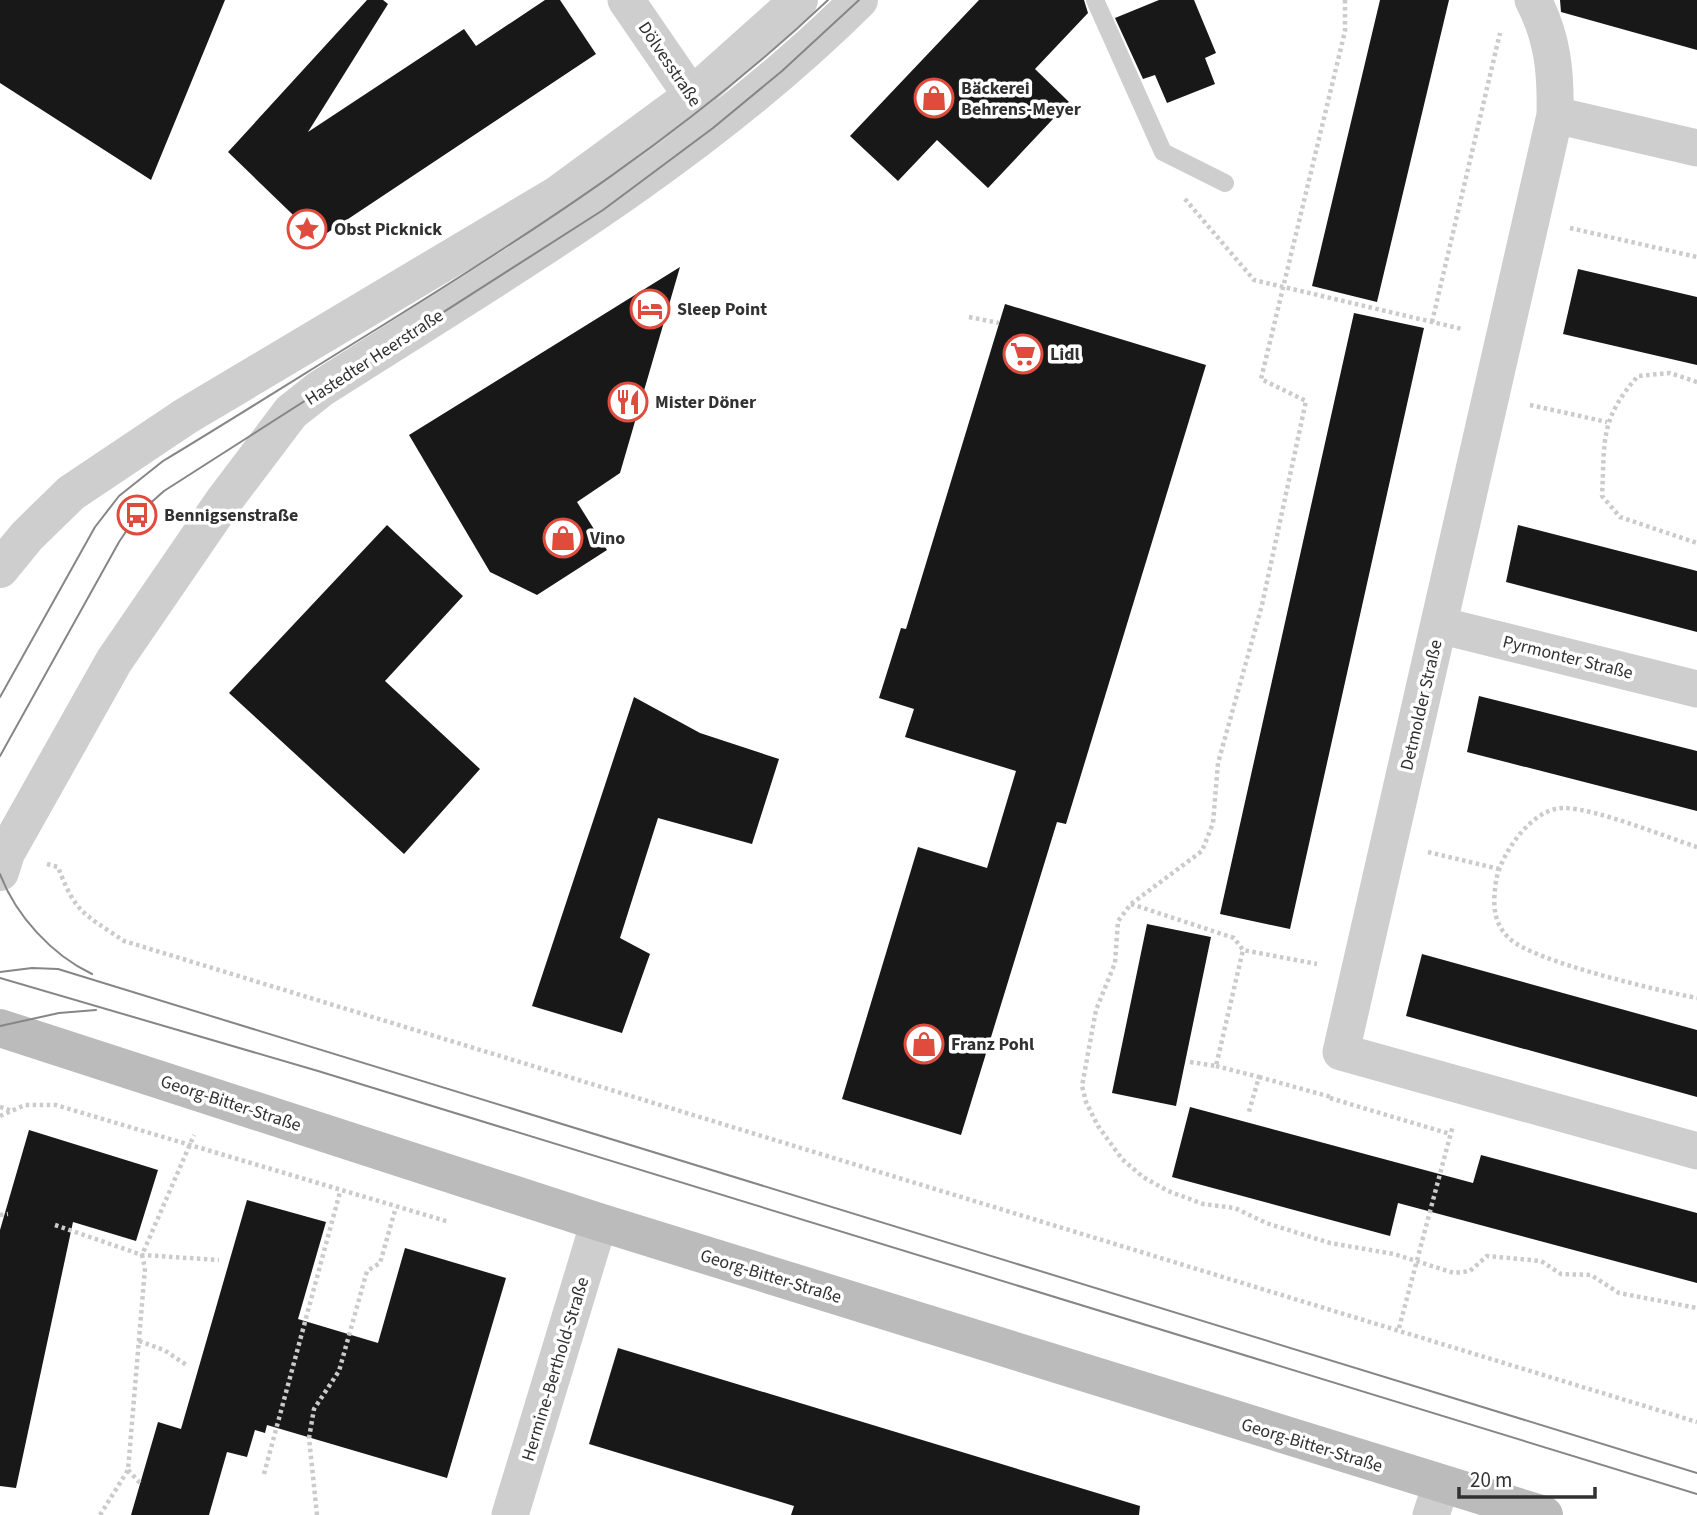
<svg xmlns="http://www.w3.org/2000/svg" width="1697" height="1515" viewBox="0 0 1697 1515" font-family="'Source Sans 3',sans-serif">
	<rect width="100%" height="100%" fill="#fff"/>
	<path fill="#181818" d="M0 0H225L151 180 0 83Z
		M367 0H383L388 4 308 132 464 29 476 46 545 0H560L596 54 318 239 228 152Z
		M979 0H1084L1088 13 1035 69 1069 102 988 188 937 140 898 181 850 136Z
		M1159 0H1194L1216 53 1205 58 1215 84 1167 103 1155 75 1143 79 1115 18Z
		M1380 0H1449L1377 302 1312 286Z
		M1560 0H1697V50L1561 12Z
		M680 267 620 473 577 502 607 550 537 595 490 572 409 435Z
		M1578 269 1697 297V365L1563 334Z
		M1005 304 1206 365 1066 824 1057 822 961 1135 842 1099 918 847 987 868 1016 771 905 737 914 709 879 698 901 628 906 629Z
		M1354 313 1424 328 1290 929 1220 914Z
		M387 525 463 596 385 681 480 769 404 854 229 693Z
		M1518 525 1697 571V632L1506 582Z
		M1479 696 1697 751V811L1467 752Z
		M634 697 700 733 779 759 752 844 658 818 620 938 650 954 622 1033 532 1006Z
		M1147 924 1211 937 1176 1106 1112 1093Z
		M1422 954 1697 1030V1097L1406 1016Z
		M1190 1107 1473 1183 1481 1155 1697 1213V1283L1398 1203 1390 1236 1172 1177Z
		M29 1130 158 1170 136 1241 73 1222 16 1488 0 1486V1230Z
		M247 1200 326 1222 298 1319 378 1343 405 1248 506 1278 447 1478 267 1425 265 1433 255 1430 247 1457 227 1452 209 1515H131L158 1422 181 1429Z
		M618 1348 1140 1506 1139 1515H791L794 1506 589 1444Z"/>
	<g fill="none" stroke-linecap="round" stroke-linejoin="round">
		<path stroke="#cbcbcb" stroke-width="4.5" stroke-dasharray="3.5 3.5" stroke-linecap="butt" d="M1345 0V31L1261 379 1306 401 1262 605 1218 763 1213 823 1202 851 1131 904 1118 921 1115 963 1096 1010 1082 1086 1086 1102 1098 1126 1122 1159 1143 1177 1168 1191 1203 1204 1235 1208 1266 1223 1330 1243 1394 1254 1454 1273 1470 1271 1487 1256 1541 1261 1561 1274 1591 1275 1619 1293 1697 1308
			M1185 199 1254 280 1462 329
			M1570 228 1697 257
			M969 317 999 323
			M1432 322 1500 33
			M1697 382 1670 373 1638 376C1599 420 1605 441 1602 496L1620 517 1697 543
			M1530 405 1607 422
			M1697 847C1663 836 1598 809 1564 808 1533 807 1501 853 1496 881 1493 902 1492 923 1510 939 1535 962 1660 991 1697 998
			M1428 852 1499 869
			M47 864 58 867C76 914 83 913 124 941L1697 1422
			M1131 904 1234 938 1243 950 1317 964
			M1190 1062 1216 1066 1243 950
			M1216 1066 1259 1077 1248 1115
			M1259 1077 1331 1097
			M1330 1098 1450 1134
			M0 1107 12 1111
			M0 1116 25 1105H56L449 1222
			M0 1215 8 1214
			M55 1225 142 1255 219 1260
			M1399 1328 1453 1125
			M139 1341 164 1350 188 1366
			M128 1470 140 1483
			M264 1474 340 1192
			M100 1515 128 1470 145 1268 142 1255 194 1135
			M317 1515 309 1438 314 1409 339 1371 367 1271 380 1263 396 1207"/>
		<path stroke="#cecece" stroke-width="18" d="M1095 0 1163 152 1225 183"/>
		<path stroke="#cecece" stroke-width="37" d="M626 0 709 121
			M1533 0C1553 38 1556 73 1555 115L1341 1052 1697 1151
			M1555 115 1697 148
			M1439 625 1697 689
			M510 1515 599 1222
			M1431 1515 1441 1485"/>
		<path stroke="#cecece" stroke-width="38" d="M0 569 27 536 71 493 186 416 557 195 692 96 799 0
			M0 872 6 853 114 661 223 502 291 412 320 389C508 269 700 158 859 0"/>
		<path stroke="#bbb" stroke-width="38" d="M0 1028 599 1222 1544 1515"/>
		<path stroke="#868686" stroke-width="2" d="M0 697 95 527 119 496 163 461C236 417 307 372 380 327 538 229 692 129 828 0
			M0 756 119 542 137 515 164 491 603 210 713 128 782 71 859 0
			M0 874C16 916 52 955 92 974
			M0 972 32 968 58 969 1697 1473
			M0 978 318 1071 1697 1494
			M0 1026 59 1013 96 1010"/>
	</g>
	<defs>
		<symbol id="shop-ring" viewBox="-11 -11 22 22"><circle r="9.5" fill="#fff" stroke="#df4b3c" stroke-width="1.5"/><path d="M-5-2.5h2.3a2.7 3.5 0 0 1 5.4 0H5L5.5 6h-11ZM-1.5-2.5h3a1.5 2.3 0 0 0-3 0Z" fill="#df4b3c"/></symbol>
		<symbol id="sight-ring" viewBox="-11 -11 22 22"><circle r="9.5" fill="#fff" stroke="#df4b3c" stroke-width="1.5"/><path d="M0-6L1.8-2.2L6-1.7L2.9 1.2L3.7 5.4L0 3.3L-3.7 5.4L-2.9 1.2L-6-1.7L-1.8-2.2Z" fill="#df4b3c"/></symbol>
		<symbol id="hotel-ring" viewBox="-11 -11 22 22"><circle r="9.5" fill="#fff" stroke="#df4b3c" stroke-width="1.5"/><path d="M-6-4.5h1.5V1H6V5H4.5V3h-9V5H-6ZM-4 0a1.8 1.8 0 1 1 3.6 0ZM.5 0V-2.5h3Q6-2.5 6 0Z" fill="#df4b3c"/></symbol>
		<symbol id="supermarket-ring" viewBox="-11 -11 22 22"><circle r="9.5" fill="#fff" stroke="#df4b3c" stroke-width="1.5"/><path d="M-6-5.5h2.5l.6 2H6L4.5 2H-2.5L-4.4-4H-6ZM-1.5 3.2a1.3 1.3 0 1 0 .1 0ZM3 3.2a1.3 1.3 0 1 0 .1 0Z" fill="#df4b3c"/></symbol>
		<symbol id="restaurant-ring" viewBox="-11 -11 22 22"><circle r="9.5" fill="#fff" stroke="#df4b3c" stroke-width="1.5"/><path d="M-5-6h1v4h1v-4h1v4h1v-4h1v5L-1.5 .5V6h-2V.5L-5-1ZM5-6V6H3V1.5H1.5Q1.5-4 5-6Z" fill="#df4b3c"/></symbol>
		<symbol id="bus-ring" viewBox="-11 -11 22 22"><circle r="9.5" fill="#fff" stroke="#df4b3c" stroke-width="1.5"/><path d="M-5-6H5V4H4V6H2V4H-2V6H-4V4H-5ZM-3.5-4V0h7V-4ZM-3.5 1.2v1.5H-2V1.2ZM2 1.2v1.5H3.5V1.2Z" fill="#df4b3c"/></symbol>
	</defs>
	<g fill-rule="evenodd">
		<use href="#shop-ring" x="912" y="76" width="44" height="44"/>
		<use href="#sight-ring" x="285" y="207" width="44" height="44"/>
		<use href="#hotel-ring" x="628" y="287" width="44" height="44"/>
		<use href="#supermarket-ring" x="1001" y="332" width="44" height="44"/>
		<use href="#restaurant-ring" x="606" y="380" width="44" height="44"/>
		<use href="#bus-ring" x="115" y="493" width="44" height="44"/>
		<use href="#shop-ring" x="541" y="516" width="44" height="44"/>
		<use href="#shop-ring" x="902" y="1022" width="44" height="44"/>
	</g>
	<g text-anchor="middle" stroke-width="7" stroke-linejoin="round" paint-order="stroke">
		<g font-size="18" fill="#313131" stroke="#fff">
			<text transform="translate(670 64) rotate(56)" y="6">Dölvesstraße</text>
			<text transform="translate(374 357) rotate(-33)" y="6">Hastedter Heerstraße</text>
			<text transform="translate(1568 657) rotate(14)" y="6">Pyrmonter Straße</text>
			<text transform="translate(1421 705) rotate(-77)" y="6">Detmolder Straße</text>
			<text transform="translate(231 1103) rotate(18)" y="6">Georg-Bitter-Straße</text>
			<text transform="translate(771 1276) rotate(17)" y="6">Georg-Bitter-Straße</text>
			<text transform="translate(555 1369) rotate(-73)" y="6">Hermine-Berthold-Straße</text>
			<text transform="translate(1312 1445) rotate(17)" y="6">Georg-Bitter-Straße</text>
		</g>
		<g font-size="18" font-weight="bold" fill="#313131" stroke="#fff" text-anchor="start">
			<text x="961" y="94">Bäckerei<tspan x="961" dy="21">Behrens-Meyer</tspan></text>
			<text x="334" y="235">Obst Picknick</text>
			<text x="677" y="315">Sleep Point</text>
			<text x="1050" y="360">Lidl</text>
			<text x="655" y="408">Mister Döner</text>
			<text x="164" y="521">Bennigsenstraße</text>
			<text x="590" y="544">Vino</text>
			<text x="951" y="1050">Franz Pohl</text>
		</g>
	</g>
	<path d="M1459 1487v10h136v-10" fill="none" stroke="#313131" stroke-width="3.5"/>
	<text x="1470" y="1487" font-size="21" fill="#313131" stroke="#ffffff" stroke-width="5" paint-order="stroke">20 m</text>
</svg>
